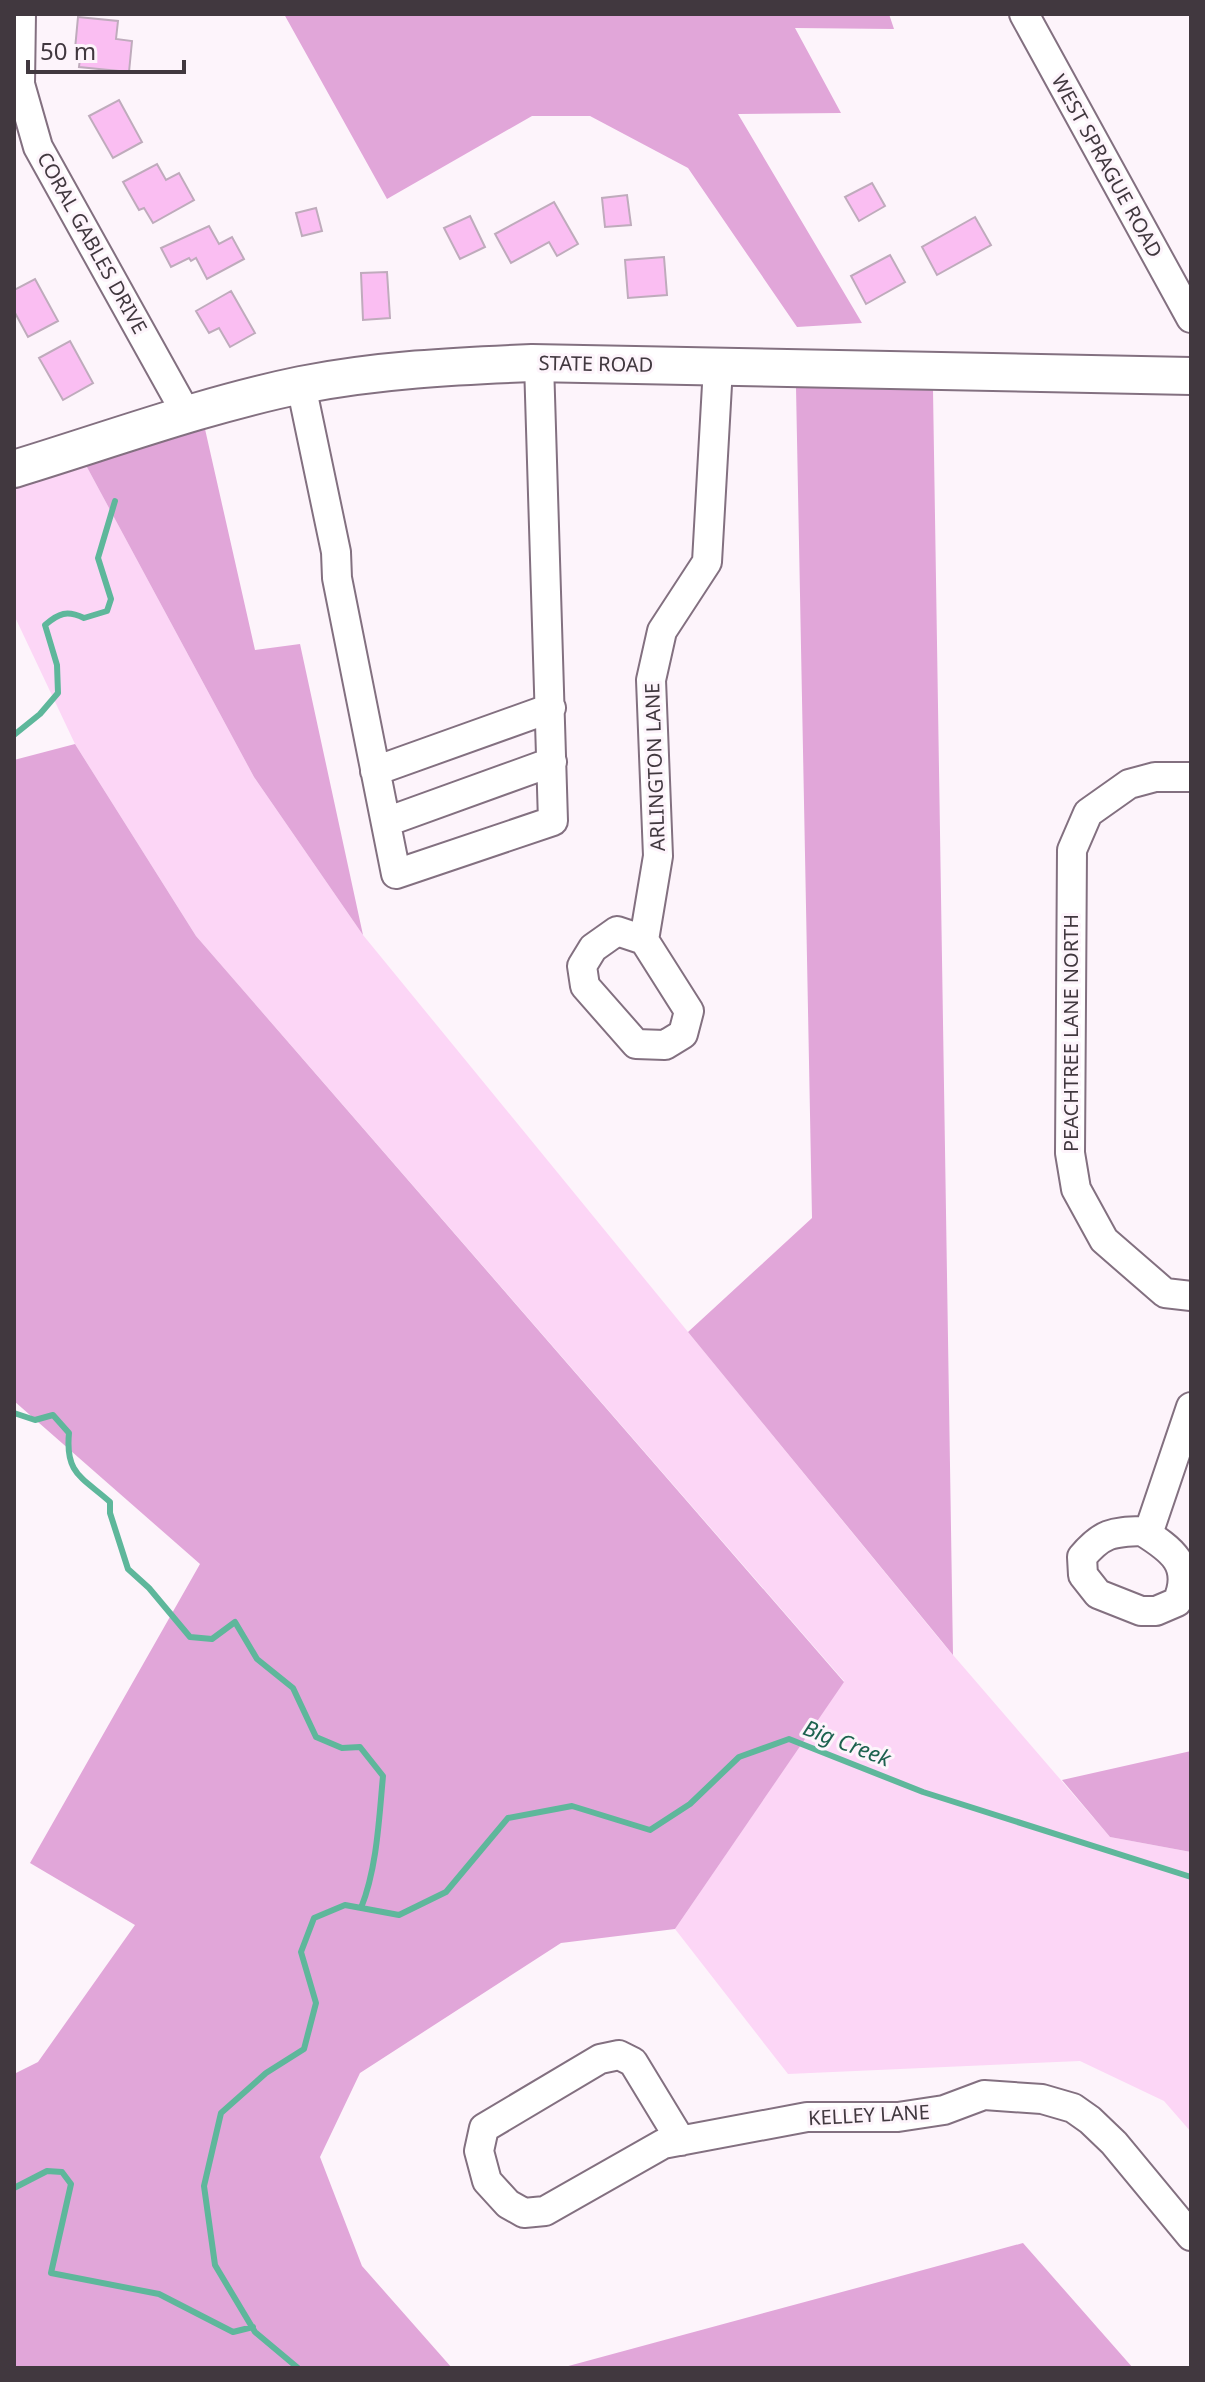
<svg xmlns="http://www.w3.org/2000/svg" width="1205" height="2382" viewBox="0 0 1205 2382" font-family="'Noto Sans',sans-serif">
	<rect width="100%" height="100%" fill="#fdf4fb"/>
	<path fill="#fcd6f6" d="M81 456 254 777 363 935 941 1641 1110 1837 1191 1852V2132L1164 2101 1080 2061 788 2074 675 1929 844 1681 196 936 75 744 14 615V483Z"/>
	<path fill="#e1a6d9" d="M284 14H889L894 29 795 28 841 113 738 114 862 323 797 327 688 168 590 116H532L387 199Z
		M796 387 933 390 953 1655 688 1332 812 1218Z
		M205 429 255 650 300 644 363 935 254 777 81 456Z
		M75 744 196 936 844 1682 675 1929 561 1943 360 2073 320 2157 362 2266 452 2368H14V2074L38 2062 135 1925 30 1863 200 1564 14 1401V760Z
		M1191 1751V1852L1110 1837 1062 1780Z
		M1023 2243 1133 2368H561Z"/>
	<g fill="none" stroke-linecap="round" stroke-linejoin="round">
		<path stroke="#5eb79b" stroke-width="6" d="M14 735 40 714 58 693 57 665 45 625C59 613 67 610 84 618L107 611 111 599 98 558 115 501
			M14 1413 35 1420 53 1415 69 1433C65 1474 82 1477 110 1502V1513L128 1569 149 1588 190 1637 212 1639 235 1622 257 1659 293 1688 316 1737 342 1748 360 1747 383 1776C379 1819 377 1868 361 1908
			M14 2188 47 2171 62 2172 71 2184 51 2273 159 2294 233 2332 253 2327
			M298 2368 255 2332 215 2265 204 2186 221 2113 266 2073 304 2049 316 2003 301 1952 314 1918 345 1905 399 1915 446 1892 508 1818 572 1806 650 1830 690 1804 739 1757 789 1739 923 1792 1191 1877"/>
	</g>
	<path fill="#fabef2" stroke="#bfabbc" stroke-width="2" d="M78 17 118 21 116 39 132 41 129 72 79 67 81 50 75 49Z
		M119 100 142 142 113 158 89 116Z
		M157 164 166 180 179 173 194 200 153 223 144 208 139 210 123 182Z
		M872 183 885 206 859 221 845 197Z
		M627 195 631 225 605 227 602 198Z
		M554 202 578 244 557 256 549 242 511 263 495 234Z
		M316 208 322 231 302 236 296 213Z
		M470 216 485 247 460 259 444 228Z
		M975 217 991 245 937 275 922 247Z
		M209 226 219 244 232 237 244 259 207 279 196 258 191 261 189 258 171 267 161 248Z
		M890 255 905 282 866 304 851 276Z
		M664 257 667 295 628 298 625 260Z
		M387 272 390 318 363 320 361 273Z
		M35 279 58 321 28 337 14 311V290Z
		M231 291 255 333 230 347 219 328 209 333 196 311Z
		M70 341 93 383 63 400 39 358Z"/>
	<g fill="none" stroke-linecap="round" stroke-linejoin="round">
		<defs>
			<path id="minor" d="M21 14 20 84 38 147 187 415
				M1024 14 1191 318
				M301 385 336 552 337 578 396 874 553 821 539 363
				M375 771 551 708
				M1191 777H1155L1129 784 1088 813 1072 850 1070 1153 1076 1189 1104 1240 1165 1293 1191 1296
				M386 822 552 762
				M617 931 644 940 689 1011 683 1034 665 1045 636 1044 585 986 582 966 593 948Z
				M644 940 658 856 651 680 662 631 707 562 718 367
				M1142 1531C1171 1549 1194 1565 1177 1602L1156 1611H1141L1098 1594 1083 1575 1082 1557C1102 1533 1112 1532 1142 1531Z
				M1148 1534 1191 1407
				M681 2141 633 2062 619 2055 600 2059 484 2128 479 2151 487 2181 508 2204 524 2213 545 2211 663 2144 807 2117H898L944 2110 984 2095 1042 2099 1073 2108 1090 2120 1114 2143 1191 2236"/>
			<path id="major" d="M14 469C109 440 204 405 301 385 377 370 455 366 532 363L1191 376"/>
		</defs>
		<use href="#minor" stroke="#837080" stroke-width="32"/>
		<use href="#major" stroke="#837080" stroke-width="40"/>
		<use href="#minor" stroke="#fff" stroke-width="28"/>
		<use href="#major" stroke="#fff" stroke-width="36"/>
	</g>
	<g text-anchor="middle" stroke-width="6" stroke-linejoin="round" paint-order="stroke">
		<g font-size="20" fill="#41383f" stroke="#fdf4fb">
			<text transform="translate(1107 166) rotate(61)" y="7">WEST SPRAGUE ROAD</text>
			<text transform="translate(92 243) rotate(61)" y="7">CORAL GABLES DRIVE</text>
			<text transform="translate(596 364) rotate(1)" y="7">STATE ROAD</text>
			<text transform="translate(655 767) rotate(-92)" y="7">ARLINGTON LANE</text>
			<text transform="translate(1071 1033) rotate(-90)" y="7">PEACHTREE LANE NORTH</text>
			<text transform="translate(869 2115) rotate(-3)" y="7">KELLEY LANE</text>
		</g>
		<g font-size="22" font-style="italic" fill="#1d624f" stroke="#fdf4fb">
			<text transform="translate(847 1743) rotate(21)" y="8">Big Creek</text>
		</g>
	</g>
	<rect width="1205" height="2382" fill="none" stroke="#41383f" stroke-width="32"/>
	<path d="M28 60v12h156v-12" fill="none" stroke="#41383f" stroke-width="4"/>
	<text x="40" y="60" font-size="24" fill="#41383f" stroke="#fdf4fb" stroke-width="6" paint-order="stroke">50 m</text>
</svg>
